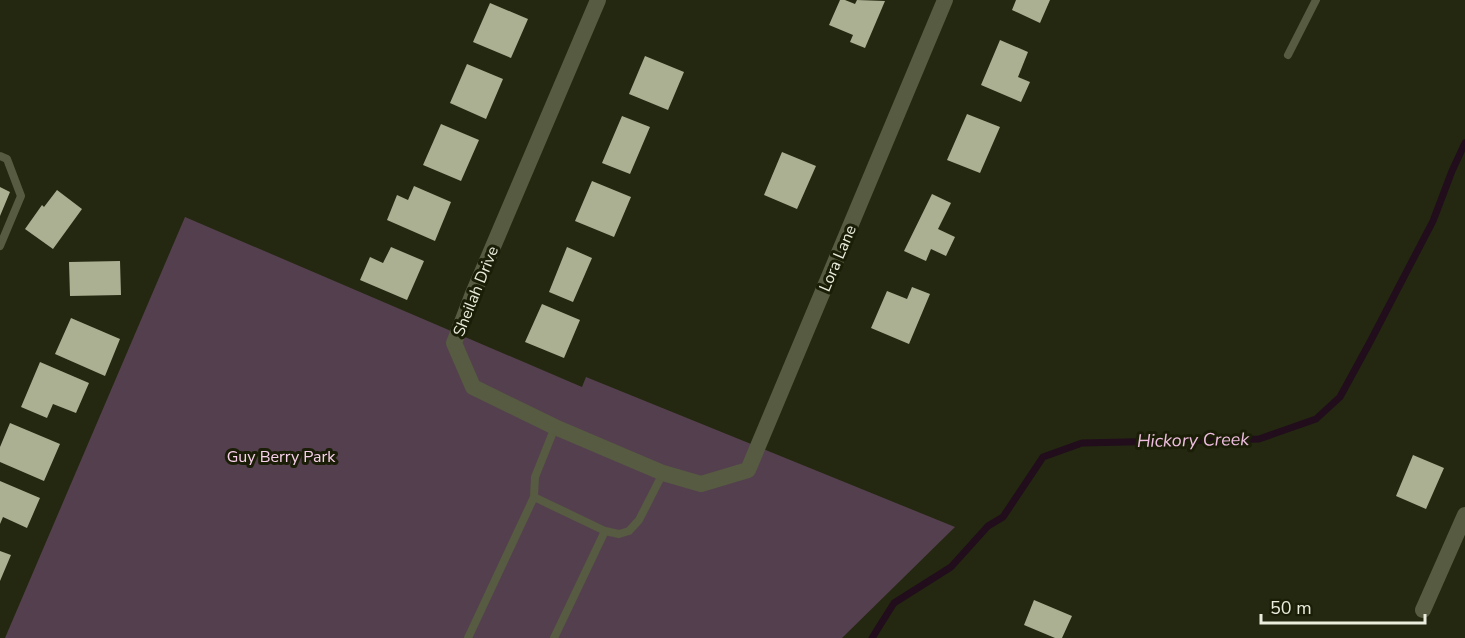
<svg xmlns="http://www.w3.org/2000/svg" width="1465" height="638" viewBox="0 0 1465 638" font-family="'Nunito Sans',sans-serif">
	<rect width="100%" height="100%" fill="#242810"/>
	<path fill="#543f4e" d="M185 217 582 387 586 377 955 527 842 638H5Z"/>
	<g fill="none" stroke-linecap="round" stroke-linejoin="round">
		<path stroke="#210d1c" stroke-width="7" d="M872 638 894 603 951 567 988 526 1003 517 1043 457 1082 443 1259 439 1316 419 1340 397 1370 342 1433 221 1452 171 1465 143"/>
	</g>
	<path fill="#abb093" d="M840 0H845L855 4 857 0 885 1 865 48 850 42 853 35 829 25Z
		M1016 0H1050L1040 23 1012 10Z
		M490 3 528 19 511 58 473 42Z
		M1000 40 1028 52 1018 77 1030 82 1021 102 981 85Z
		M645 56 684 72 668 110 629 94Z
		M467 64 503 79 486 119 450 103Z
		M967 114 1000 127 980 173 947 160Z
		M622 116 650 127 630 174 602 163Z
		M441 124 479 140 461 181 423 165Z
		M782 152 816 166 797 209 764 195Z
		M592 181 631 197 614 237 575 221Z
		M414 186 451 202 435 241 387 220 397 195 408 200Z
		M0 187 10 192 0 216Z
		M57 190 82 209 53 249 25 229 42 205 44 207Z
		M932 194 951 203 938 229 955 237 946 256 931 249 926 261 904 251Z
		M391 247 424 261 407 300 360 280 370 257 383 263Z
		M567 247 592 258 573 302 549 292Z
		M120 261 121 295 70 296 69 262Z
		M912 287 930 294 909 344 871 328 887 291 907 299Z
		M542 304 580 320 564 358 525 342Z
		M71 318 120 339 105 376 55 354Z
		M40 362 89 383 76 413 53 404 47 418 21 407Z
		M10 423 60 444 44 481 0 462V447Z
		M1413 455 1444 468 1426 509 1396 496Z
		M0 481 40 498 27 528 3 517 0 524Z
		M0 551 11 555 0 581Z
		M1034 600 1072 616 1062 638H1055L1024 625Z"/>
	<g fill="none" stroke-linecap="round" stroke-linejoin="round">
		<path stroke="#565b41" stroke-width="8" d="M1288 55 1316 0
			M0 156 7 159 21 196 0 246
			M534 497 605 531 619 534 629 531 639 520 663 473
			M468 638 534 497 535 477 555 427
			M554 638 605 531"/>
		<path stroke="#565b41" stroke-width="16" d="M598 0 472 296 454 343 473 387 555 427 663 473 701 484 748 470 945 0
			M1423 610 1465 515"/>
	</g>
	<g text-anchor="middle" stroke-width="6" stroke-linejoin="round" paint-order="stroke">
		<g font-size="16" fill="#eaedde" stroke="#1b1e06">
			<text transform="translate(837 258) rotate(-67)" y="6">Lora Lane</text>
			<text transform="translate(475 291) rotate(-68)" y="6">Sheilah Drive</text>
		</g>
		<g font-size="16" fill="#fad2ee" stroke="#1b1e06">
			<text x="281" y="462">Guy Berry Park</text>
		</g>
		<g font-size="18" font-style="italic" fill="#eebde0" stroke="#1b1e06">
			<text transform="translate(1193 440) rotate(-1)" y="6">Hickory Creek</text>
		</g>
	</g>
	<path d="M1261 614v9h164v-9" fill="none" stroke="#eaedde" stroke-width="3"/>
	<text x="1270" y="614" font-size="18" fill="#eaedde" stroke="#1b1e06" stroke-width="4.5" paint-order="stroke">50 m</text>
</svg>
